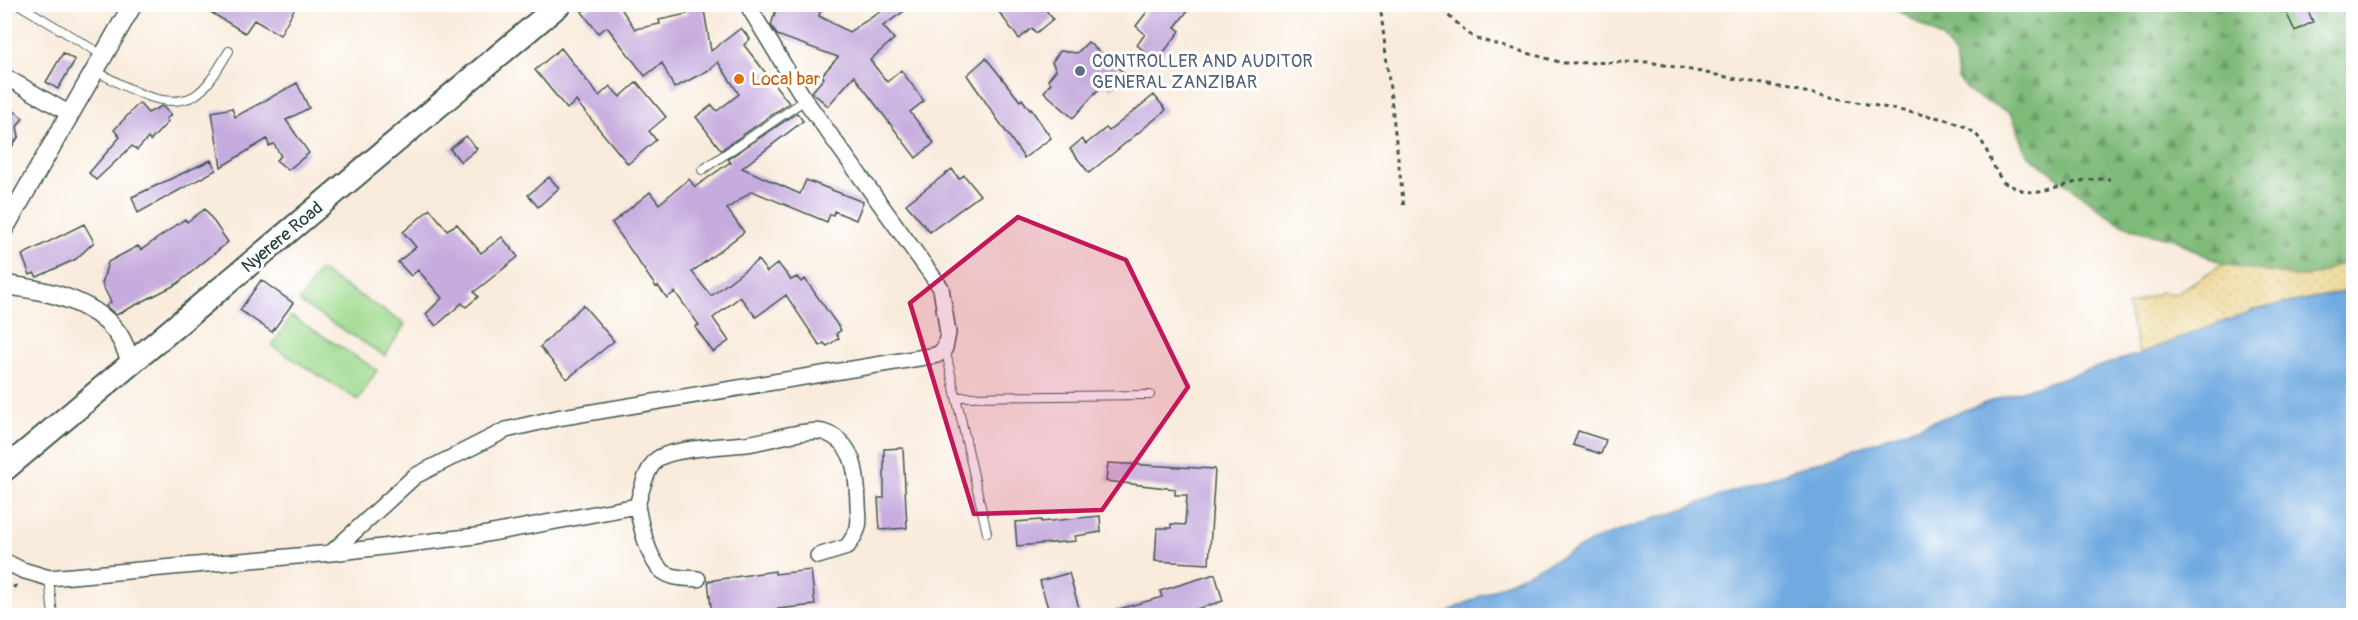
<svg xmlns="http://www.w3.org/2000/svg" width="2358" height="620" viewBox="0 0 2358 620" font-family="Pangolin,sans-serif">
	<defs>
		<pattern id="forest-firs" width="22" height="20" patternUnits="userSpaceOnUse" patternTransform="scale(1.5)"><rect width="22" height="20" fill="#7eba78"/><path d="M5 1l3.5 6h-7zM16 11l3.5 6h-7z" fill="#679863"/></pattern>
		<pattern id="sand-dots" width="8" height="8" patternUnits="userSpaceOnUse" patternTransform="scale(1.5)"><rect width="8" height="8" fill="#eeda9e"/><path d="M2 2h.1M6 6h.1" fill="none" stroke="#ccbc89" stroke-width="1.8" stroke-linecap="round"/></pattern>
	</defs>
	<rect width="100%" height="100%" fill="#fff"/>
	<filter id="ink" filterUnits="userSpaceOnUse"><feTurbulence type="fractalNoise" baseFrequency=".0167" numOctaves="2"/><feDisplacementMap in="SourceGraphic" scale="12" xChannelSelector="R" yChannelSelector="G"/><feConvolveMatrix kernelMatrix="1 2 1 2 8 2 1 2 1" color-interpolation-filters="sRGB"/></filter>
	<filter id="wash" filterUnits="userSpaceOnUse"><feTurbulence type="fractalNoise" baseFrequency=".008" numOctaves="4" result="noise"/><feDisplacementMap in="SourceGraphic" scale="24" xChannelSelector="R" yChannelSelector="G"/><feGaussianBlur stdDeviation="1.35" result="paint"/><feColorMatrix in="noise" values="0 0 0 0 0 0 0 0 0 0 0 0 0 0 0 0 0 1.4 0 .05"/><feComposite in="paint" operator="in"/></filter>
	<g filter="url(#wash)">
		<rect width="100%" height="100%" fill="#f9ebdc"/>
		<path fill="url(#forest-firs)" stroke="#4e7c56" stroke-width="1.5" d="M1889 5H2282L2309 14 2319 9 2317 5H2353V258L2316 275 2296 277 2231 267 2195 251 2177 240 2135 230 2116 221 2027 154 2011 113 1972 95 1958 78 1955 55 1942 38Z"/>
		<path fill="url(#sand-dots)" stroke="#868c69" stroke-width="1.5" d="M2353 258V290L2254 310 2139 354 2127 306 2161 292 2176 294 2222 264 2296 277 2316 275Z"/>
		<path fill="#9eda8d" stroke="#5e8c60" stroke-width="1.5" d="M319 270 405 324 385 356 299 302Z
			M291 316 377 370 358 400 272 346Z"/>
		<path fill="#71aae1" stroke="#48748a" stroke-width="1.5" d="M2353 290V615H1441L1600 538 2008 395 2139 354 2254 310Z"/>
		<g id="blocks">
			<path fill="#c6acde" d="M197 4H297L280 35 254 20 245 33Z
				M593 4H618L635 29 660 24 659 20 687 14 685 4H703L711 51 741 28 750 39 744 45 789 103 721 150 696 117 712 105 717 111 739 94 718 62 711 69 674 88 662 63 645 76 607 27 598 33 582 12Z
				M778 4H822L819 16 849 32 892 4H908L910 7 883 26 894 39 870 60 887 82 901 70 924 101 910 112 934 143 916 158 854 76 828 106 812 92 824 78 822 75 838 57 777 35 771 25Z
				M993 4H1041L1053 19 1036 33 1032 28 1019 39Z
				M1153 4H1193L1175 27 1180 31 1157 61 1137 45 1145 34 1136 26Z
				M2282 4H2305L2313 22 2295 31Z
				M1088 42 1125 74 1112 89 1105 82 1073 118 1044 92 1051 83 1048 80 1056 70 1052 62 1060 51 1077 53Z
				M561 48 599 96 610 86 620 97 637 82 666 117 649 131 656 140 628 164 576 101 567 109 535 70Z
				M63 53 75 60 58 89 46 82Z
				M986 58 1020 101 1022 99 1030 110 1031 109 1051 138 1024 158 967 75Z
				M297 83 309 108 286 120 309 153 288 170 276 160 281 156 274 144 269 146 267 139 221 167 212 112 232 108 235 117Z
				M1154 95 1166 110 1089 173 1070 149 1082 139 1086 144 1106 128 1109 131Z
				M4 99H10L13 110 23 118 17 127 19 136 4 158Z
				M139 103 148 113 162 106 171 115 166 119 168 122 150 141 148 138 137 150 132 146 96 180 89 173 120 137 114 130Z
				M797 113 803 121 742 168 800 194 806 180 863 202 856 220 834 211 833 215 830 214 827 222 752 191 727 209 744 232 692 272 711 296 758 260 767 272 778 263 791 280 797 277 801 282 805 279 841 330 836 334 839 338 827 346 824 343 820 346 786 295 756 317 740 297 713 318 729 341 713 352 695 327 699 325 675 292 667 298 658 286 656 287 612 223 650 192 659 204 689 179 695 187 729 163H731L728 159Z
				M466 136 477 149 461 162 450 149Z
				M211 160 216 170 138 213 132 197Z
				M952 169 959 179 964 175 980 195 930 232 906 204Z
				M549 177 559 188 538 207 528 195Z
				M205 209 228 242 177 284 116 315 106 306 111 302 102 284 108 262 138 246 141 250 185 219 187 222Z
				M430 209 447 230 457 224 481 253 502 237 518 257 474 292 478 297 466 307 462 303 436 326 426 314 442 298 418 270 411 276 398 262 416 247 403 232Z
				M84 224 94 242 76 259 37 277 34 273 30 275 22 255Z
				M261 280 293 303 272 332 240 310Z
				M583 305 614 341 567 379 540 347Z
				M1578 431 1606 440 1601 454 1573 445Z
				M903 448 907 528 880 530 878 498H884V449Z
				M1108 463 1215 469 1209 564 1155 561 1157 528H1171V524L1185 525 1187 495H1175V489L1106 481Z
				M1100 516 1101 532 1075 536 1076 541 1017 546 1015 522 1041 520V522Z
				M811 570 815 605 778 609 779 613 758 615H712L708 581 775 571V574Z
				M1069 573 1081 615H1050L1040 581Z
				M1215 574 1223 601 1177 615H1113L1112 611 1162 597 1160 591Z"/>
		</g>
	</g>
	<g filter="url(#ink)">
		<use href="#blocks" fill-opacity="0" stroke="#40574d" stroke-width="1.5"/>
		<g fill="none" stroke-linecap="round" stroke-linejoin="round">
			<defs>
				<path id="service" d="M18 4 104 56
					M96 71C123 85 163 112 194 96 209 87 220 65 229 51
					M702 170 805 100
					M945 348 987 533
					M956 397 1150 395
					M49 578 53 616"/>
				<path id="minor" d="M4 76 70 114
					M637 506C641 492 645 472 656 460 668 448 727 446 746 444 765 442 806 428 823 432 856 442 857 476 858 504 858 511 860 520 858 527 857 533 851 541 847 547L818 556
					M331 553 476 536 637 506C640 523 648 558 661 570 671 579 686 578 698 579
					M4 561 22 570 49 578 331 553 415 476 506 430 557 418 937 355 945 348 948 333 941 288 805 100 747 4"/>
				<path id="tertiary" d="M4 229 133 4
					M4 285C42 289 90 299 115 330 123 339 127 353 132 364"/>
				<path id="primary" d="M4 470 560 4"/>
			</defs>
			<use href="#service" stroke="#40574d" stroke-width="10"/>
			<use href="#minor" stroke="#40574d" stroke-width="18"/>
			<use href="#tertiary" stroke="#40574d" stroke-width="21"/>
			<use href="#primary" stroke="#40574d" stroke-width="26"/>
			<path stroke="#40574d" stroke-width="3" stroke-dasharray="4.5 4.5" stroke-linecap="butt" d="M1380 4 1404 209
				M1435 4 1474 38 1563 63 1649 62 1945 119C1991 133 1980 148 2003 182 2039 201 2046 189 2081 181 2090 179 2100 179 2110 179
				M4 589 17 586"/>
			<use href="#service" stroke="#fff" stroke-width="8"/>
			<use href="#minor" stroke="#fff" stroke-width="15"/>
			<use href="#tertiary" stroke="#fff" stroke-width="18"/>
			<use href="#primary" stroke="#fff" stroke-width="22"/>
		</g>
	</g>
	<path fill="#c2185b" fill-opacity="0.2" stroke="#c2185b" stroke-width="4.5" stroke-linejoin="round" d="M1018 217 1126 260 1188 387 1102 510 974 514 910 303Z"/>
	<circle fill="#5c6f8a" stroke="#fff" stroke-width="2" cx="1080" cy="71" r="6"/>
	<circle fill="#e8710a" stroke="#fff" stroke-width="2" cx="739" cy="79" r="6"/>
	<g text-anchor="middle" stroke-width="6" stroke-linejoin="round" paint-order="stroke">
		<g font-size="18" fill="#4e5e75" stroke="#fff" text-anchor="start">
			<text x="1092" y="67">CONTROLLER AND AUDITOR<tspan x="1092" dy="21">GENERAL ZANZIBAR</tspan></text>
		</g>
		<g font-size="18" fill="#c56008" stroke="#fff" text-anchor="start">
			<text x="751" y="85">Local bar</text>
		</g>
		<g font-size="18" fill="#1f3d34" stroke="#fff">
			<text transform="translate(282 237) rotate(-40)" y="6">Nyerere Road</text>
		</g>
	</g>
	<rect width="2358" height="620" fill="none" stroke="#fff" stroke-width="24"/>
</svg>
